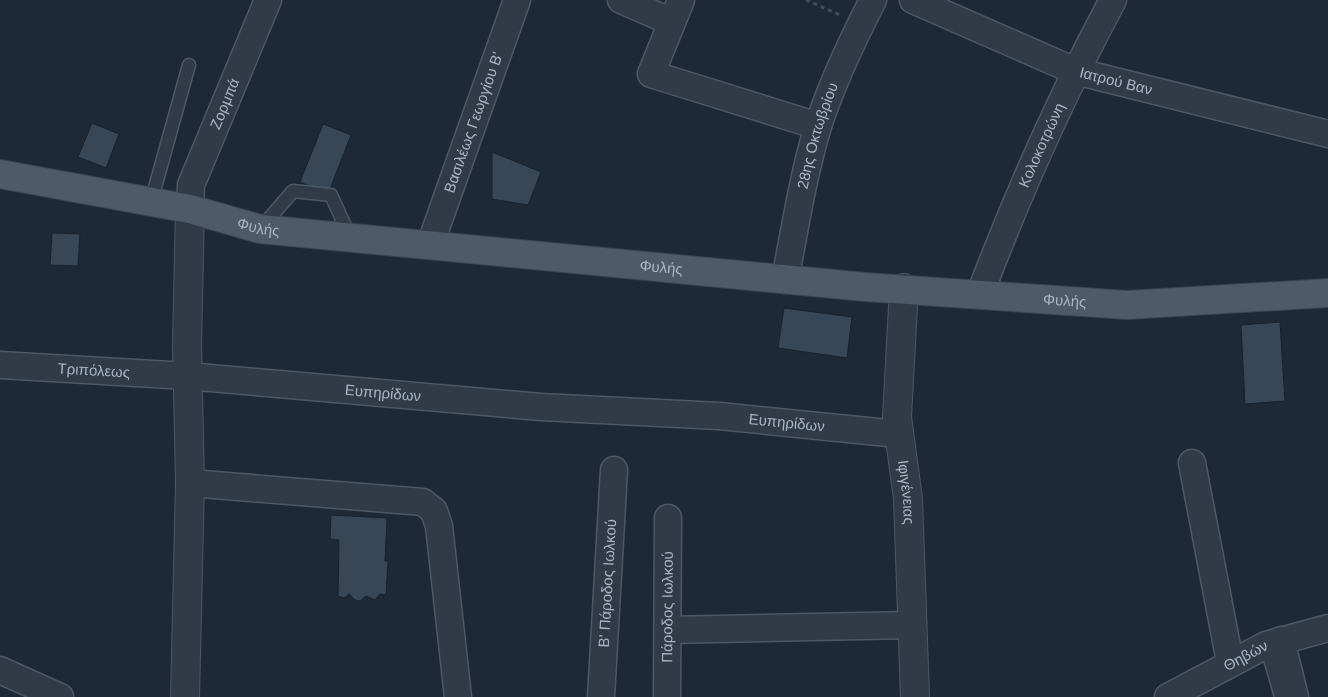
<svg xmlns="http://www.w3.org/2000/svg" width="1328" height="697" viewBox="0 0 1328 697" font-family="Arial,sans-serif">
	<rect width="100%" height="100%" fill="#1d2937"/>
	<path fill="#384758" stroke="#18222e" d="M92 123 119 134 106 168 78 157Z
		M323 124 351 135 328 194 300 182Z
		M492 152 541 172 528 205 492 199Z
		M52 233 80 234 78 266 50 265Z
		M784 308 852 317 847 358 778 348Z
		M1280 322 1285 401 1245 404 1241 325Z
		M331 515 387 518 385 561H388L386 595 380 594 375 600 366 596 360 601 355 600 349 594 344 598 338 596 339 540 330 539Z"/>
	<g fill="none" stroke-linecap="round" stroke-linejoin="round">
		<defs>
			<path id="service" d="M151 202 189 65
				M261 228 293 191 331 195 350 237
				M1266 645 1281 697"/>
			<g id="minor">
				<path d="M621 0 672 22"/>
				<path d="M681 0 651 74 818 126"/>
				<path id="s1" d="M913 0 1075 71 1328 134"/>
				<path id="s2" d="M190 209 191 185 268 0"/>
				<path id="s3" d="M430 245 517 0"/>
				<path id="s4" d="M785 280C795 228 803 176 818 126 832 83 852 41 873 0"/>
				<path id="s5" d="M980 294C1018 193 1062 95 1113 0"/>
				<path id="s6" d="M0 365 187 376 541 407 719 416 898 434"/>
				<path d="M1192 463 1230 662"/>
				<path d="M190 483 423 502 434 511 439 526 458 697"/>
				<path d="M668 630 911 625"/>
				<path d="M1281 640 1295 697"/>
				<path d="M0 670 60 697"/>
				<path id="s7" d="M601 697 614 470"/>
				<path id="s8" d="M667 697 668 518"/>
				<path id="s9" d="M1168 697 1266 645 1328 628"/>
			</g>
			<g id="tertiary">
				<path id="s10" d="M904 288 897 417 908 499 915 697"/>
				<path d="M185 697 190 483 187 345 190 209"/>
			</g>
			<g id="primary">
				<path id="s11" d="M0 174 190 209 260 229 865 287 1127 305 1328 293"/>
			</g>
		</defs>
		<use href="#service" stroke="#4d5866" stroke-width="15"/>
		<use href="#minor" stroke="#4d5866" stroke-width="29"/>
		<use href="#tertiary" stroke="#4d5866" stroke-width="30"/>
		<use href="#primary" stroke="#394451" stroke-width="30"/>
		<path stroke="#395253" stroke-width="3" stroke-dasharray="4 4" stroke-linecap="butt" d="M806 0 840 15"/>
		<use href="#service" stroke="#303b47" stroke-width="12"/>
		<use href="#minor" stroke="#303b47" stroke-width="26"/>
		<use href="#tertiary" stroke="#303b47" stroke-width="28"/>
		<use href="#primary" stroke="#4e5a68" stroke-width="28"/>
	</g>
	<g text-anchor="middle" stroke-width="5" stroke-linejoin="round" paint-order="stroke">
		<g font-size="15" fill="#a9b5c5" stroke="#16202b">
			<text dy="5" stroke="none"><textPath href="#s1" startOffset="219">Ιατρού Βαν</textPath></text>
			<text dy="5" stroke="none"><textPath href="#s2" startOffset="112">Ζορμπά</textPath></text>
			<text dy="5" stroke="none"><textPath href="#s3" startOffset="130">Βασιλέως Γεωργίου Β'</textPath></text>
			<text dy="5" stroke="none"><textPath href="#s4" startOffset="148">28ης Οκτωβρίου</textPath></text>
			<text dy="5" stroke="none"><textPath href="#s5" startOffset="161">Κολοκοτρώνη</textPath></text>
			<text dy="5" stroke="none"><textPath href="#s11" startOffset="264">Φυλής</textPath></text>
			<text dy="5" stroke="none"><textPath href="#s11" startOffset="669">Φυλής</textPath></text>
			<text dy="5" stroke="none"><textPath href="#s11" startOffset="1074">Φυλής</textPath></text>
			<text dy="5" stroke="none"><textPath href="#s6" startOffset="94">Τριπόλεως</textPath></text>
			<text dy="5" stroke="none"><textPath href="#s6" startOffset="384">Ευπηρίδων</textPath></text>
			<text dy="5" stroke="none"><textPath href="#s6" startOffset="789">Ευπηρίδων</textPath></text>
			<text dy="5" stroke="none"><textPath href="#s10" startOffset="205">Ιφιγένειας</textPath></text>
			<text dy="5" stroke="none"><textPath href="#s7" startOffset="114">Β' Πάροδος Ιωλκού</textPath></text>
			<text dy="5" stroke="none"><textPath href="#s8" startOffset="90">Πάροδος Ιωλκού</textPath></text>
			<text dy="5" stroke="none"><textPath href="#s9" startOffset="88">Θηβών</textPath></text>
		</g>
	</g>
</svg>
